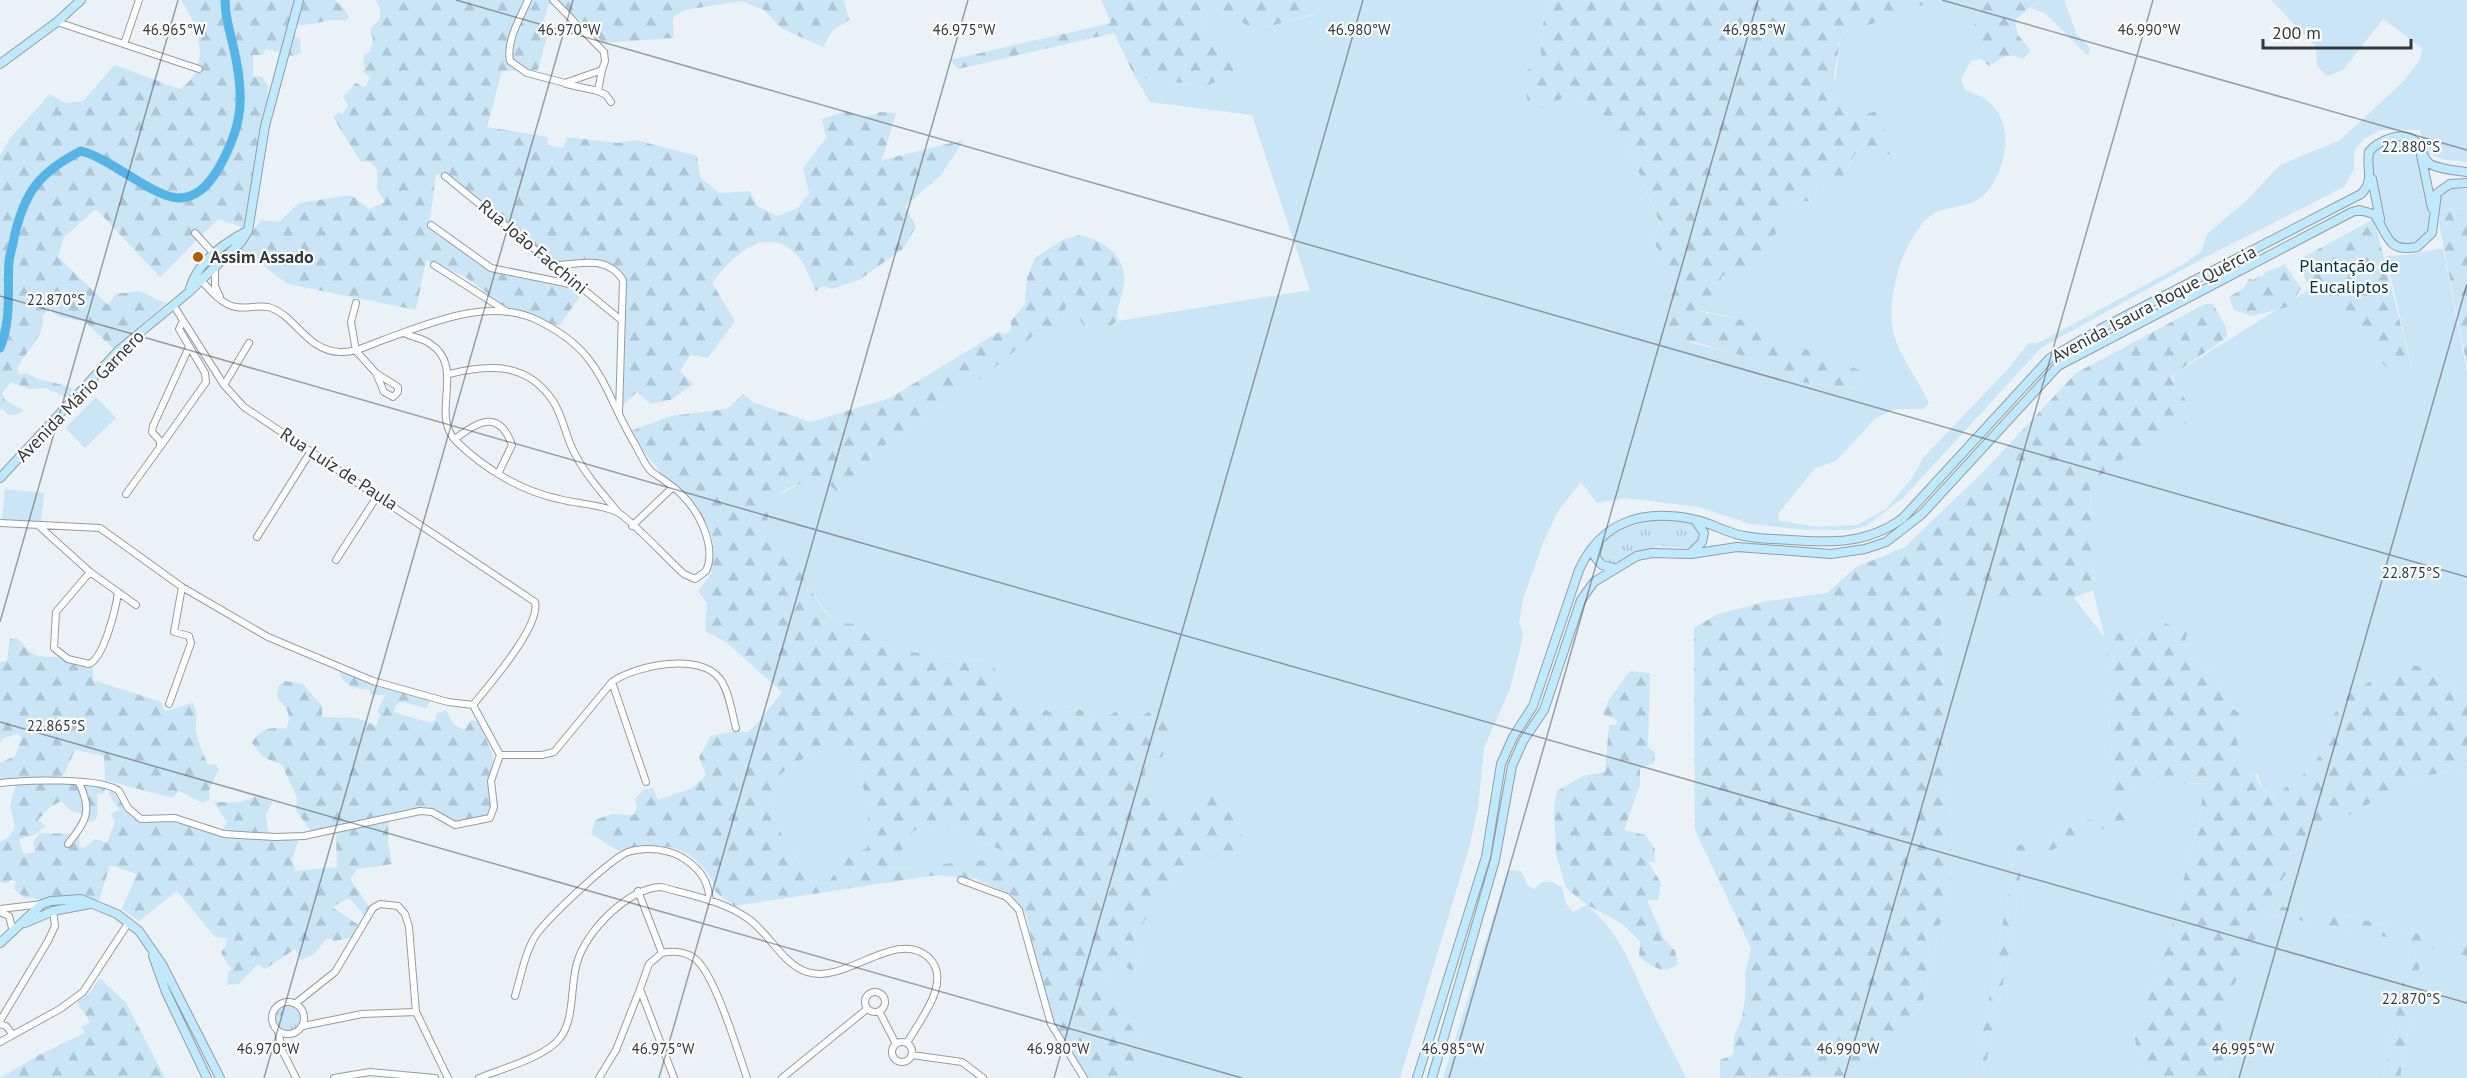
<svg xmlns="http://www.w3.org/2000/svg" width="2467" height="1078" viewBox="0 0 2467 1078" font-family="'PT Sans',sans-serif">
	<defs>
		<pattern id="forest-firs" width="22" height="20" patternUnits="userSpaceOnUse" patternTransform="scale(1.5)"><rect width="22" height="20" fill="#c9e5f6"/><path d="M5 1l3.5 6h-7zM16 11l3.5 6h-7z" fill="#adc5d4"/></pattern>
		<pattern id="park-tufts" width="24" height="20" patternUnits="userSpaceOnUse" patternTransform="scale(1.5)"><rect width="24" height="20" fill="#c9e5f6"/><path d="M3 7l-1-3M5 7V3M7 7l1-3M15 17l-1-3M17 17v-4M19 17l1-3" fill="none" stroke="#adc5d4"/></pattern>
	</defs>
	<rect width="100%" height="100%" fill="#eaf2f7"/>
	<path fill="#c9e5f6" d="M1316 0H1549L1540 38 1541 55 1524 75 1553 104 1572 92 1602 116 1627 144 1661 227 1647 233 1660 252 1659 267 1675 289 1660 312 1692 343 1737 354 1805 383 1859 388 1862 372C1837 363 1813 354 1789 343 1753 325 1735 315 1694 310L1717 291 1722 276 1731 272 1740 282 1779 228 1788 210 1804 201 1814 202 1817 184 1822 173 1832 185C1846 175 1852 162 1859 147L1892 155 1849 128 1837 97H1826L1825 93 1836 77 1841 34 1856 25H1869L1928 3V0H1983L1976 13 1983 17 1981 47 1976 60 1971 61 1961 79 1965 90C1973 93 1983 96 1989 102 2016 125 2006 169 1986 193 1975 206 1954 206 1939 211 1922 216 1905 249 1900 265 1894 285 1887 317 1895 338 1902 360 1919 381 1929 403L1924 409H1896L1876 418 1836 461 1815 468 1778 514 1779 521 1818 527 1857 525 1886 509 1912 478 1924 457 2006 371 2029 343H2038L2182 265 2201 252 2207 234 2246 201 2280 165 2340 140 2404 81 2419 61 2423 49 2383 19 2343 70 2327 76 2317 66 2316 47 2271 0H2467V162L2446 160 2426 153 2420 130H2380L2364 139 2354 151V169L2344 187 2198 261 2041 348 1903 498 1866 526 1849 530H1805L1751 524 1699 507 1625 498 1597 503 1581 482 1558 511 1543 543 1523 599 1519 622 1523 633 1520 649 1510 689 1484 748 1478 808 1469 848 1400 1078H1141V1043L1119 1006 1104 991 1106 976 1104 959 1115 960 1132 971C1144 956 1138 945 1139 928L1154 906 1175 885 1184 865 1198 854 1185 808 1175 806 1164 812 1150 807C1154 789 1138 775 1151 759L1154 709 1124 726 1114 723 1110 715 1086 720 1081 709 1062 705 1050 712 1004 688 992 662 886 649 868 636 859 624C854 624 849 625 845 624 827 622 806 583 803 568L764 541 767 517 773 499 803 481 825 479 837 492C849 479 862 472 869 456L978 381 1041 328 1063 319 1067 302 1079 293 1086 307 1112 326 1117 321 1310 290 1252 115 1150 102 1135 77 1206 86 1225 52 1203 27 1205 17 1215 8 1256 30 1313 15Z
		M1697 0H1709L1715 10 1724 14 1736 37 1725 40Z
		M2039 0H2064L2077 35 2090 48 2088 56 2046 14 2031 8Z
		M2405 139 2415 149 2431 223C2427 243 2409 248 2392 241 2385 226 2364 163 2374 150 2380 142 2395 141 2405 139Z
		M2456 188 2467 189V208L2439 209 2442 194 2448 189Z
		M2443 248 2467 372V692L2445 683 2423 667 2330 722 2324 750 2306 772 2275 797 2262 788 2258 775 2239 759 2236 726 2240 714 2227 703 2208 667 2193 662 2184 646 2187 634 2195 636C2166 624 2164 623 2136 637L2121 633 2106 639 2113 811 2017 846 1976 1068 1982 1078H1842L1848 1077 1922 1006 1952 873 1940 596 2074 598 2105 638 2093 590 2090 483 2175 386 2174 374 2310 289 2392 372 2412 369 2386 256 2407 255Z
		M96 397 116 418 85 448 65 428Z
		M5 489 44 493 41 524 2 520Z
		M833 748 856 772 869 801 867 848 845 857 827 885H813L781 833 771 809 779 775 810 754Z
		M2467 768V946L2328 911H2303L2267 903 2311 836 2393 791 2407 779Z
		M2145 777 2189 784 2210 783 2202 794 2201 812 2168 940 2134 1034 2142 1078H1983L2012 940 2022 862 2124 820 2130 782Z
		M939 824 1020 858 889 869 913 831Z
		M1508 870 1521 871 1528 886 1535 889 1542 882H1551L1562 887 1566 904 1573 912 1587 905C1620 935 1626 955 1644 994 1657 1023 1673 1050 1686 1078H1443Z
		M2262 913 2411 942 2383 1078H2227L2220 1015 2260 926Z
		M2423 945 2467 956V1078H2400Z"/>
	<path fill="url(#forest-firs)" fill-rule="evenodd" d="M181 0H334L344 8 349 17 345 21C327 17 312 28 295 24L292 35 300 39 301 53 292 56 266 49 262 55H253V76L262 77 268 86 265 151 245 228 218 219 160 277 96 209 64 237 58 257 108 305 116 294 139 291 166 303 114 349 85 322 57 316 50 309 43 315C45 338 26 350 17 369L19 374 27 373C38 382 58 381 75 390L70 399 45 388 30 389 11 382 2 393 5 400 23 410 19 414 8 415 4 410 0 409V155L11 137 50 94 65 103 83 101 115 65 180 89C212 68 200 28 181 0Z
		M376 0H844L849 20 833 30 823 47 781 28 764 10 741 1 685 10 673 17V38L603 43 580 19 549 4 544 18 548 32 538 70 502 71 487 127 548 137 547 145 563 148 567 137 617 143 636 140 697 156 700 177 719 193 750 191 757 206 777 216 798 208 809 193 803 168 826 138 822 119 845 111 864 118 880 112 896 113 882 160 964 140 941 175 905 206 916 226 904 248 859 280 832 289 823 286 816 291C810 279 805 262 796 254 765 223 732 257 712 283L735 321 708 358 690 355 680 371 693 384 673 399 651 404 637 392 622 406 623 281C603 256 583 262 555 265L445 176 436 174 429 227 491 272 581 287V295L559 326 507 308 464 276 426 260 416 310 288 284 240 249 261 220 279 222 299 203 351 195 369 209 385 202 377 189V170L369 161 361 162 333 117 338 113 343 114 348 105 343 97 356 83 365 87 370 77 363 72 365 66 363 63 364 55 370 52 373 39 370 29 380 19V8Z
		M1101 0H1316L1314 14 1256 30 1215 8 1205 17 1203 27 1225 52 1238 72 1206 86 1135 77 1114 33 958 69 950 60 1111 23Z
		M1549 0H1697L1726 40 1736 37 1724 14 1715 10 1709 0H1928V3L1869 25H1856L1841 34 1832 90 1825 94 1826 97H1837L1849 127 1855 115 1880 111 1892 155 1859 147 1842 178 1832 185 1822 174 1817 184 1814 202 1804 201 1788 210 1779 229 1740 283 1731 272 1722 276 1717 291 1694 310 1747 321 1789 343 1862 371 1859 388 1805 383 1737 354 1673 336 1663 327 1660 312 1675 289 1659 267 1660 252 1647 233 1661 226 1627 144 1602 116 1572 92 1553 104 1535 110 1528 103 1523 75 1541 55 1540 38Z
		M1983 0H2039L2015 20 2018 35 2031 51 2023 59C2008 52 2002 57 1989 66L1981 59 1976 60 1981 47 1973 30 1975 22 1983 21V17L1976 13Z
		M2467 208V366L2440 229 2439 209Z
		M2374 219 2412 369 2392 373 2310 289 2298 260Z
		M1078 235C1105 240 1130 258 1123 289 1120 301 1117 308 1117 321L1112 325 1088 331 1080 320 1086 307 1079 304 1078 294 1067 302 1063 319 1055 328 1041 329 978 381 869 456 875 471 870 474 863 469C852 476 848 481 844 493L837 492 824 479C780 484 769 497 764 540L786 554 799 551 805 560C801 576 819 608 832 618 840 625 850 623 859 624L868 636 886 649 992 662 1004 688 1050 712 1062 705 1082 710 1086 720 1110 715 1122 708 1124 713 1115 723 1124 726 1154 709 1177 724 1162 757C1130 763 1155 787 1150 806L1164 812 1175 806 1185 807 1193 795H1207L1230 803 1232 816 1241 826V847L1223 860 1198 854 1184 865 1175 885 1154 906 1140 928C1138 945 1144 956 1132 971L1115 960H1104L1106 976 1104 991 1119 1006 1141 1043V1078H1088L1055 1028 1039 974 1026 914 1012 895 976 879 937 875 735 906C729 902 721 897 716 892 713 888 714 882 711 878 689 843 656 840 621 852L591 834 595 820 612 814 634 815 637 807 635 799 643 790 653 788 658 800 692 788 706 775 699 757 711 736 736 731 747 732 756 725 782 692 726 642 705 631 707 603 698 591 712 573 710 570C722 527 699 515 673 487 657 469 643 450 628 432L671 416 727 409 743 394 753 402 810 422 890 398 999 332 1005 334 1011 331V321L1025 304 1027 278 1035 258 1062 240ZM833 748 856 772 869 801 867 848 845 857 827 885H813L781 833 771 809 779 775 810 754ZM939 824 1018 857 890 869 913 831Z
		M2285 265 2301 288 2291 306 2252 316 2234 310 2229 297 2243 289 2249 279 2254 280 2259 275 2262 277 2266 272Z
		M2205 304H2213L2226 327 2227 337 2174 374 2172 379 2193 411 2190 421 2139 447 2090 483 2093 590 2074 598 1940 597 1952 873 1922 1006 1848 1077 1720 1078V1060L1733 1055 1734 1037 1742 1018 1745 998V974L1751 948 1695 830 1694 628 1718 614 1769 601 1827 593 1856 567 1905 547 1983 472 2076 373Z
		M2151 621 2155 626 2165 623 2175 628 2182 624 2193 626 2195 636 2187 634 2184 646 2193 662 2208 667 2227 703 2240 714 2236 726 2239 759C2259 767 2253 776 2262 788 2265 791 2271 794 2274 797L2306 772 2324 750 2330 722 2344 698 2371 681 2407 664 2423 667 2445 683 2467 692V768L2407 779 2393 791 2311 836 2267 903 2303 911H2328L2467 946V956L2423 946 2400 1078H2383L2411 942 2262 913 2261 926 2220 1015 2227 1078H2142L2134 1034 2168 940 2201 812 2202 794 2210 783 2155 784 2145 777 2130 782 2125 820 2022 862 2012 940 1983 1078 1976 1068 2017 846 2113 811 2106 639 2112 633H2121L2130 629 2131 634 2137 637 2143 634 2144 625Z
		M17 638C23 644 29 654 39 656 57 659 77 652 93 667V680L161 702 165 711 193 703C198 713 196 717 196 727 196 739 203 753 208 765L216 764 219 769 209 790V800L203 803 179 791 172 798 105 780 104 756 75 750 63 776 0 779V763L15 756 22 738 18 734 3 738 0 743V663L7 660 10 639Z
		M338 669 431 699 426 708 402 702 396 705 394 712 431 723 436 719V713L446 711 454 725 465 730 471 720 478 722 492 752 494 764 488 789 491 808 489 815 458 824 427 808 389 816 388 842 392 864 357 869 350 879 370 908 365 916 349 898 332 907 360 926 353 937 335 941 327 938 314 954 301 960 295 949 265 969 258 964 239 984 227 985 228 973 233 968 228 966 221 952 226 946 227 938 215 937 177 891 139 921 122 909 137 874 110 865 99 900C79 898 66 903 48 902 39 902 36 896 25 898L14 889 16 881 11 880 5 884 0 882V842L9 837 15 827 10 806 16 783 27 782 96 785 105 787V790L103 794 97 793V816L94 821 81 822V814L70 810 61 801 50 807 38 820 46 826 34 835 19 839 23 854 35 852 33 842 40 833 80 834 79 846 84 848 95 839 107 843 115 822 111 814 119 809 108 793 114 789 132 817 146 822 177 820 222 832 227 822 214 802C228 802 245 805 256 795L263 796 272 802 266 815 268 831 282 839 299 838 292 860 296 871 337 867 336 834 348 829 345 823 312 833 296 810 297 798 282 765 263 757 252 743C259 729 271 726 286 729 292 714 288 709 277 698L278 687 284 681 302 683 322 706V717L357 718 376 726 380 715 377 711 386 695H372L369 689C355 691 341 683 338 669Z
		M1630 671 1650 673 1648 747 1655 752 1654 763 1640 768V784L1624 830 1645 835 1655 849V862H1648L1661 883 1658 900H1647L1664 939 1675 951 1678 964C1662 976 1654 966 1639 957L1640 941 1621 923 1587 905 1566 888 1556 854 1554 806 1557 791 1583 776 1605 772 1609 725H1616L1617 720 1603 714 1608 701Z
		M100 978 126 1003 165 1078H0L37 1056 85 1033 81 1027 90 1022 77 1002 91 991Z"/>
	<path fill="url(#park-tufts)" d="M1657 519 1693 521 1704 537 1691 548 1658 546 1609 565 1599 559 1598 549C1611 530 1636 525 1657 519Z
		M275 1019a13 13 0 1 1 26 0a13 13 0 1 1-26 0Z"/>
	<g fill="none" stroke-linecap="round" stroke-linejoin="round">
		<path stroke="#55b4e6" stroke-width="9" d="M0 348C12 318 7 291 9 261 10 253 13 246 14 238 24 193 39 172 81 151 112 159 153 197 178 198 197 198 208 185 217 171 244 125 245 96 233 45 229 29 225 16 225 0"/>
		<defs>
			<path id="street" d="M528 0C520 19 506 40 510 61L527 73 565 83 602 70 605 61 604 52 553 0
				M57 22 199 69
				M124 44 139 0
				M566 84 598 91 602 70
				M598 91 606 95 611 102
				M445 176 621 320
				M431 225 491 268 580 286
				M195 233 214 254
				M434 265 506 311
				M555 265C581 265 606 254 623 280L619 413
				M215 267V286L220 297
				M201 280C210 290 222 305 236 307 247 309 258 305 268 307 295 314 306 351 340 352 355 353 369 345 383 340 431 323 488 297 537 320 601 351 601 385 633 441 639 450 644 465 652 472 662 479 672 485 681 494 699 511 717 547 706 571L695 579 684 574C669 561 631 519 617 512 600 504 577 504 559 499 521 491 485 469 457 442 428 414 468 367 429 343 422 338 411 337 404 333
				M356 303 351 322 356 351 376 373 384 392 393 397 398 392V387L376 373
				M174 306 224 385 244 407 535 602C541 626 489 685 473 705
				M449 374C489 364 527 362 553 401 562 415 565 432 572 448 583 472 601 492 618 512
				M224 385 249 343
				M455 439C478 421 499 409 512 445L498 474
				M160 447 206 382 205 373 179 329 183 321
				M126 494 160 447V441L152 432 153 426 189 347
				M0 523 100 528 182 587 268 637 373 681 448 702 473 705
				M39 526 90 572 56 612 54 648 68 659 89 664C104 658 116 608 118 592
				M632 526 673 487
				M257 537 311 451
				M336 560 378 495
				M90 572 136 605
				M612 682 646 782
				M169 704 191 643 189 636 174 632 182 587
				M473 705 500 755
				M500 755H542L554 752 612 682C636 665 700 652 720 679 729 691 732 713 736 728
				M0 783C23 780 102 777 119 791L128 808 141 819 175 818 224 834 275 837 304 836 420 811 432 812 455 825 490 818 494 807 491 781 500 755
				M68 844C86 821 93 811 79 783
				M961 880 1007 897 1019 910 1051 1024 1084 1078
				M638 891 662 953
				M0 909 42 904
				M0 912 9 916 13 932
				M662 953C672 951 684 951 694 958 714 971 738 1052 747 1078
				M662 953 649 964 640 989 674 1078
				M865 1002a10 10 0 1 1 20 0a10 10 0 1 1-20 0Z
				M515 996C521 976 525 952 536 935 548 918 610 859 628 852 646 846 671 849 686 860 702 871 708 882 710 901
				M272 1018a16 16 0 1 1 32 0a16 16 0 1 1-32 0Z
				M296 1003 335 972 373 908 380 904 398 906 405 914 409 927 416 1012 448 1078
				M879 1011 896 1044
				M0 1021 48 941 55 926 53 911
				M0 1024 6 1026 13 1035
				M303 1026 362 1014 416 1012
				M278 1031 282 1050 296 1078
				M0 1042 60 1009 83 992 129 922
				M892 1052a10 10 0 1 1 20 0a10 10 0 1 1-20 0Z
				M912 1055 962 1062 983 1078
				M334 1078 370 1072 435 1078
				M479 1078C501 1069 546 1057 560 1038 575 1019 570 986 577 963 585 932 628 888 661 887 690 895 725 901 750 920 770 935 783 964 807 972 845 985 896 928 928 957 954 980 919 1021 907 1043
				M599 1078 616 1050 640 989
				M782 1078 867 1009"/>
			<path id="secondary" d="M0 64 57 22 81 0
				M2421 155 2432 208
				M2372 179 2380 219
				M190 288C198 262 224 243 247 231
				M0 478 119 350 189 292 241 242 248 231 265 126 299 0
				M1599 541 1595 557 1602 565 1614 568
				M1691 553 1702 542 1704 533 1695 520
				M25 923 53 911 90 904
				M0 943 42 904 51 901 81 899 117 914 139 931 162 964 220 1078
				M153 956 166 992 207 1078
				M1417 1078 1486 857 1501 764 1513 737 1533 706 1579 570C1601 522 1642 509 1692 519 1710 522 1726 533 1744 536 1759 539 1775 539 1790 540 1831 543 1868 544 1903 518L2050 358 2100 329 2361 194C2375 180 2366 169 2369 152 2377 141 2403 130 2415 141 2422 147 2422 158 2430 164 2441 170 2455 170 2467 172
				M1432 1078 1495 860 1512 766 1523 741 1544 710 1581 600 1594 582 1637 556 1652 553 1691 554 1737 547 1831 554 1865 549 1886 542 1922 514 2058 366 2352 212 2359 210 2374 214C2388 233 2386 253 2417 247L2432 233 2437 193 2450 184 2467 183"/>
		</defs>
		<use href="#street" stroke="#959ca1" stroke-width="8"/>
		<use href="#secondary" stroke="#959ca1" stroke-width="10"/>
		<use href="#street" stroke="#fff" stroke-width="6"/>
		<use href="#secondary" stroke="#bfeafe" stroke-width="8"/>
	</g>
	<path fill="none" stroke="#35383a" stroke-width="1.5" stroke-opacity="0.45" d="M456 0 2467 577M1942 0 2467 150M0 296 2467 1003M0 622 178 0M0 722 1242 1078M264 1078 573 0M659 1078 968 0M1054 1078 1363 0M1449 1078 1758 0M1844 1078 2153 0M2239 1078 2467 284"/>
	<circle fill="#b75b00" stroke="#fcfeff" stroke-width="2" cx="198" cy="257" r="6"/>
	<g text-anchor="middle" stroke-width="4.5" stroke-linejoin="round" paint-order="stroke">
		<g font-size="18" fill="#35383a" stroke="#fcfeff">
			<text transform="translate(533 247) rotate(40)" y="6">Rua João Facchini</text>
			<text transform="translate(2154 304) rotate(-28)" y="6">Avenida Isaura Roque Quércia</text>
			<text transform="translate(80 396) rotate(-46)" y="6">Avenida Mário Garnero</text>
			<text transform="translate(339 469) rotate(33)" y="6">Rua Luíz de Paula</text>
		</g>
		<g font-size="18" font-weight="bold" fill="#35383a" stroke="#fcfeff" text-anchor="start">
			<text x="210" y="263">Assim Assado</text>
		</g>
		<g font-size="18" fill="#083448" stroke="#fcfeff">
			<text x="2349" y="272">Plantação de<tspan x="2349" dy="21">Eucaliptos</tspan></text>
		</g>
	</g>
	<g font-size="15" text-anchor="middle" fill="#35383a" stroke="#fcfeff" stroke-width="4.5" stroke-linejoin="round" paint-order="stroke">
		<text x="174" y="35">46.965°W</text>
		<text x="569" y="35">46.970°W</text>
		<text x="964" y="35">46.975°W</text>
		<text x="1359" y="35">46.980°W</text>
		<text x="1754" y="35">46.985°W</text>
		<text x="2149" y="35">46.990°W</text>
		<text x="2411" y="152">22.880°S</text>
		<text x="56" y="305">22.870°S</text>
		<text x="2411" y="578">22.875°S</text>
		<text x="56" y="731">22.865°S</text>
		<text x="2411" y="1004">22.870°S</text>
		<text x="268" y="1054">46.970°W</text>
		<text x="663" y="1054">46.975°W</text>
		<text x="1058" y="1054">46.980°W</text>
		<text x="1453" y="1054">46.985°W</text>
		<text x="1848" y="1054">46.990°W</text>
		<text x="2243" y="1054">46.995°W</text>
	</g>
	<path d="M2263 39v9h148v-9" fill="none" stroke="#35383a" stroke-width="3"/>
	<text x="2272" y="39" font-size="18" fill="#35383a" stroke="#fcfeff" stroke-width="4.5" paint-order="stroke">200 m</text>
</svg>
